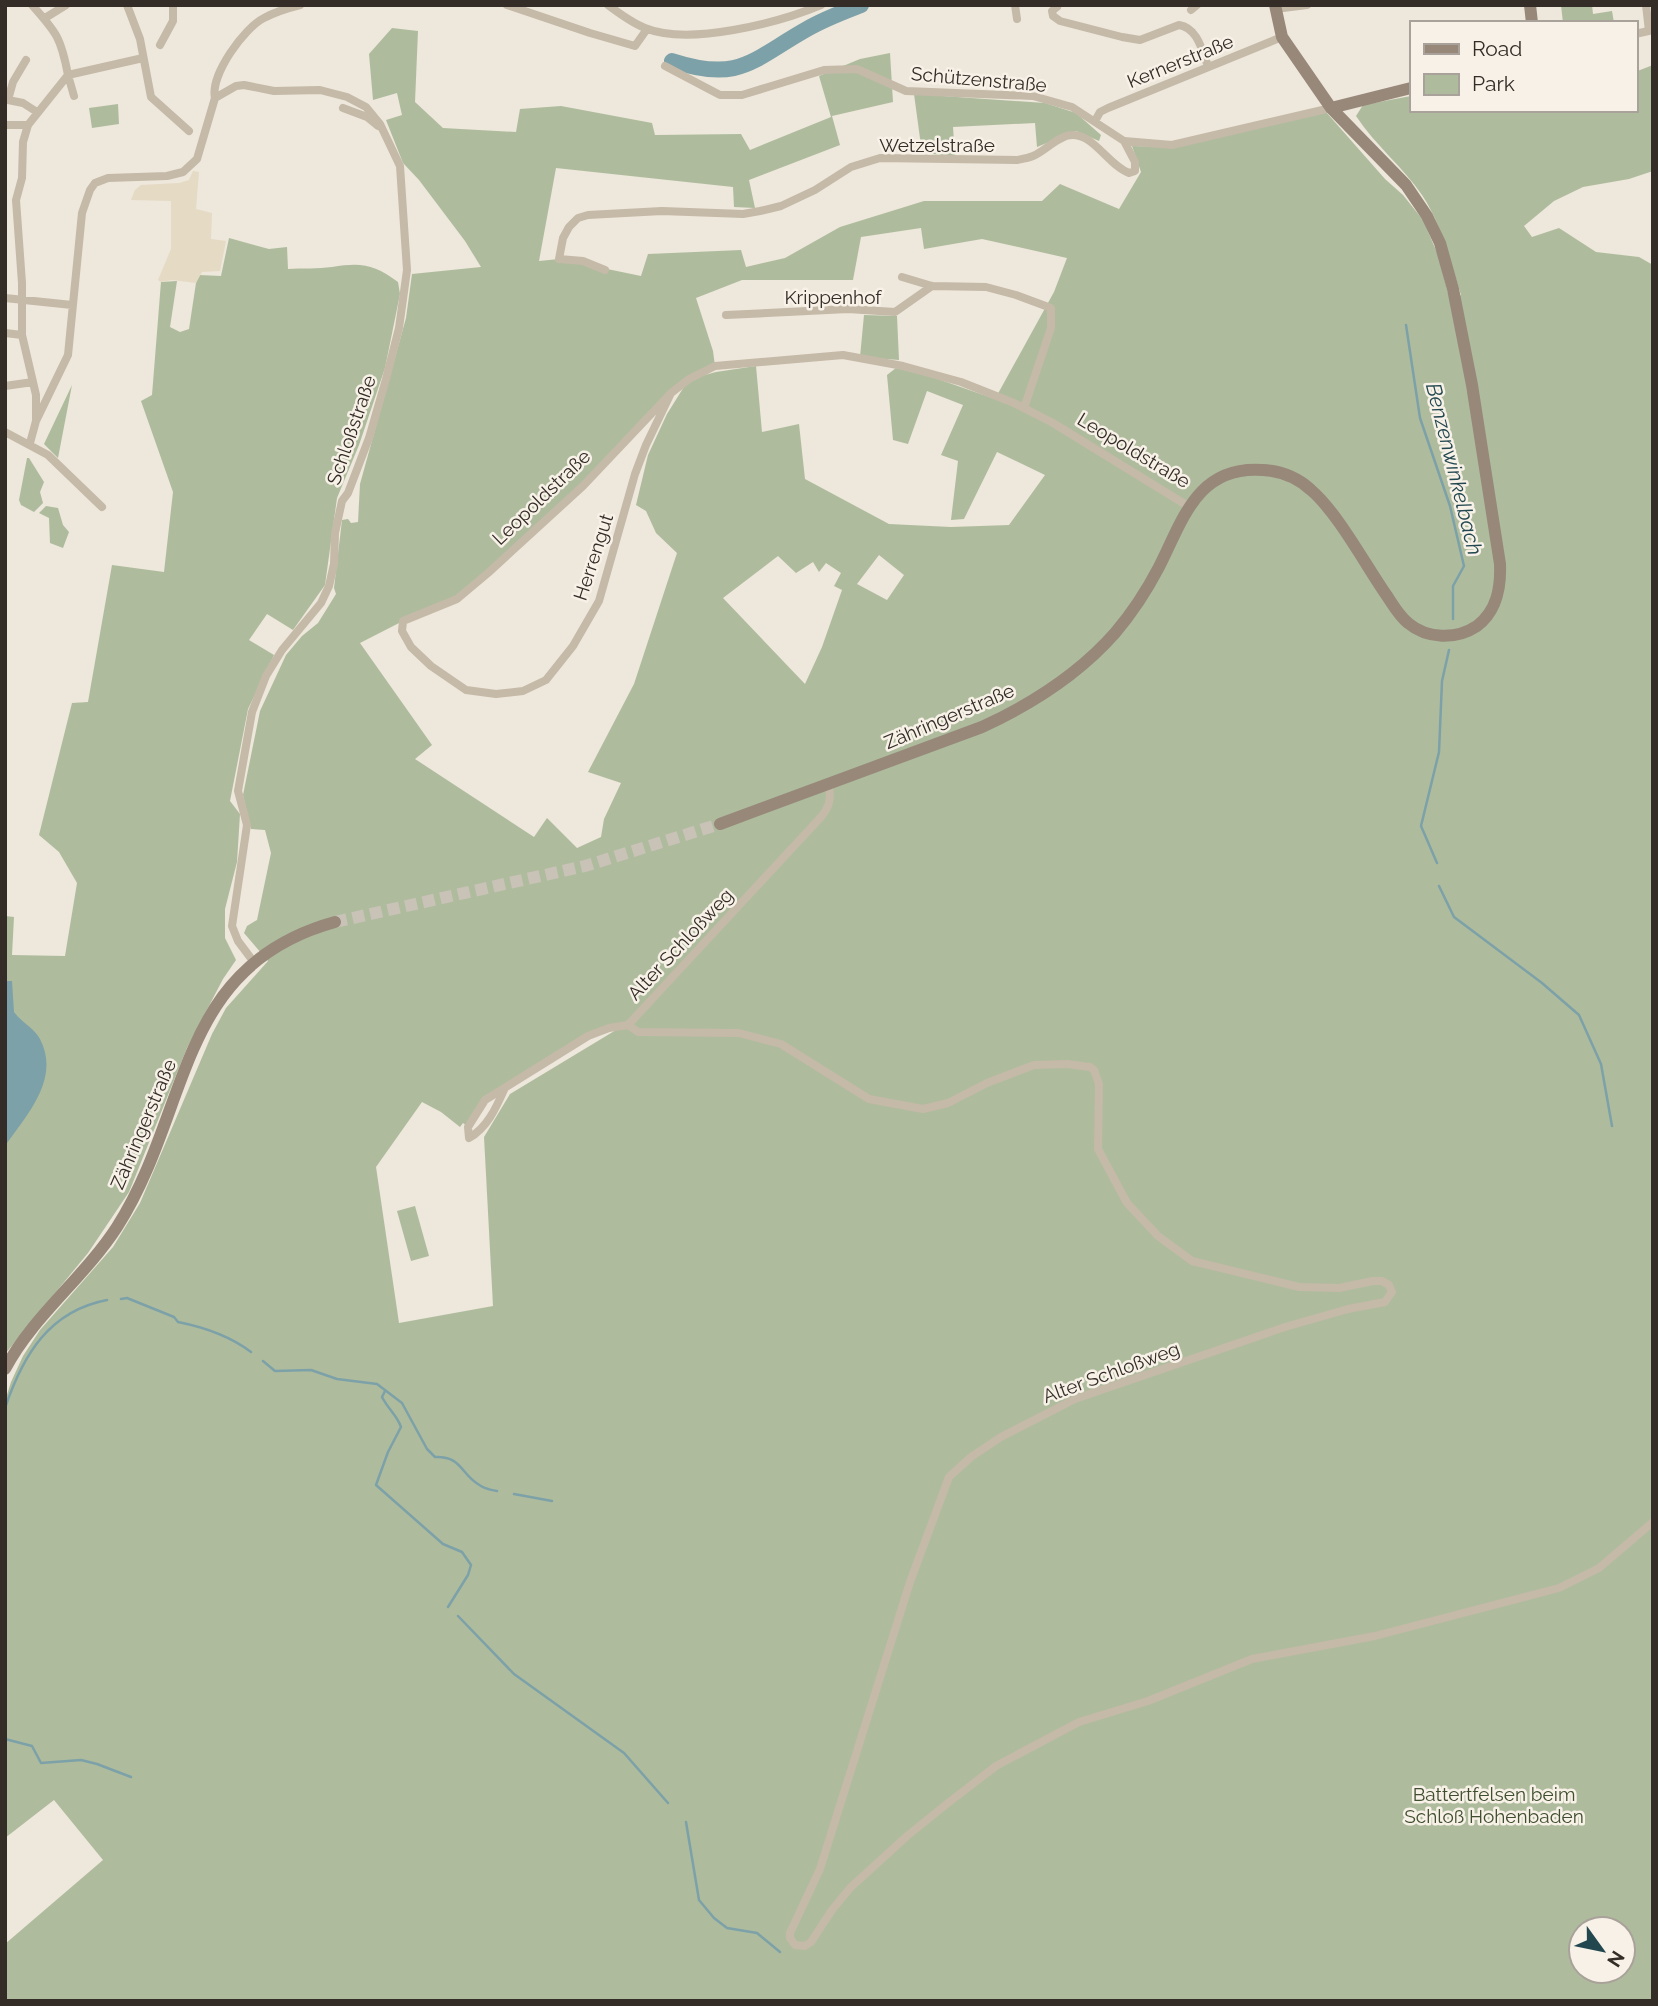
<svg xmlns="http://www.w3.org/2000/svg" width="1658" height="2006" viewBox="0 0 1658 2006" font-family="Raleway,sans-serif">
	<rect width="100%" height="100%" fill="#eee7db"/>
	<path fill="#aebc9d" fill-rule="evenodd" d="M1561 5H1592L1593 14 1612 11 1614 23H1563Z
		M392 28 418 31 415 102 443 128 516 132 520 109 561 106 652 123 655 135 741 134 750 150 831 117 819 76 860 59 890 53 893 102 832 116 840 145 749 180 755 208 734 207 733 187 556 168 539 261 559 259 641 276 648 254 741 250 746 267 785 258 840 227 924 201H1042L1060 184 1119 209 1141 172 1132 146 1172 147 1326 112 1385 179 1403 195 1423 220 1438 255 1450 301 1461 295C1450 261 1442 225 1422 195 1403 167 1375 145 1356 116L1363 105 1411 96V110H1635V72L1653 65V171L1629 179 1583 187 1554 201 1524 226 1532 237 1559 228 1596 252 1639 257 1653 265V2001H5V1944L103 1860 54 1800 5 1838V1401L11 1382 23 1356 40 1330 113 1247 140 1203 212 1034 226 1008 268 961 244 933 247 926 257 920 271 853 265 830 251 829 243 795 260 711 286 655 302 636 318 623 336 594 334 588 342 520 348 519 351 523 358 522 360 484 406 318 412 274 481 267 465 241 419 180 403 163 386 120 402 115 397 93 373 100 369 54ZM921 228 924 249 982 239 1067 258 1054 292 995 399 932 377 896 368 887 375 893 440 908 444 927 391 963 405 941 455 958 461 951 520 964 519 997 452 1045 475 1009 525 951 527 889 524 805 479 799 424 762 432 756 366 716 372 694 378 715 366 713 351 696 298 742 280H853L861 237ZM687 382 667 414 648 455 636 505 646 511 656 533 677 553 634 684 588 772 621 783 604 819 601 837 577 848 547 818 534 837 415 759 432 745 360 643 403 621 457 599 583 486ZM879 555 904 575 887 600 857 584ZM778 556 796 573 813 562 819 572 826 563 841 573 834 586 842 590 822 647 805 684 723 598ZM621 1027 510 1094 484 1137 493 1306 399 1323 376 1167 422 1102 441 1112 460 1127 463 1123 468 1127 485 1100 609 1028ZM1581 1929H1623V1971H1581Z
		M914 94 1045 103 1076 113 1101 135 1099 141 1076 131 1037 147 1035 123 953 127 955 156 922 153Z
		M118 104 119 124 92 128 89 108Z
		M229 238 269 249 287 247 288 269C302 268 318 269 332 267 361 262 374 264 398 282L400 294 385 368 359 445 337 498 325 585 293 630 267 614 249 640 274 655 248 709 230 801 240 814 237 862 225 909V938L236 960 223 979 187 1048 129 1192 88 1253 5 1354V916L14 917 12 955 65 956 77 883 59 852 39 835 72 703 88 702 112 565 164 572 173 492 141 401 152 395 161 282 177 281 170 327 180 332 189 329 196 283 199 275 221 276Z
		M864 315 897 316 899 360 860 357Z
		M72 385 58 458 44 444Z
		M27 458H29L44 482 40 492 43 503 34 512 21 505 19 500Z
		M46 506 58 508 63 525 69 532 63 548 50 543 49 518 39 513Z
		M415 1206 429 1256 411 1261 397 1211Z"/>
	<path fill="#e5dac4" d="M193 171 199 172 196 209 212 213 211 239 226 241 220 271 202 272 196 283 172 280 161 282 158 280 171 249V201L131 200 135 190 141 185 179 183 189 180Z"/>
	<path fill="#7da1a8" d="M5 981H12L14 1012C21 1022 34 1028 40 1039 61 1079 26 1116 5 1146Z"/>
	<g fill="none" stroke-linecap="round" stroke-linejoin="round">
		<path stroke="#7da1a8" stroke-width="2.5" d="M1406 325 1420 418 1450 506 1464 566 1453 586V619
			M1437 863 1421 826 1439 752 1442 681 1449 650
			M1439 886 1454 917 1542 983 1579 1015 1601 1064 1612 1126
			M121 1299 127 1298 174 1317 178 1322C203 1327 230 1336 251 1352
			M263 1361 275 1371 311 1370 337 1379 377 1384 402 1403 427 1449 435 1457C463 1456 460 1475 481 1486 485 1489 492 1490 497 1491
			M385 1391 382 1397C388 1409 397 1415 401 1427L388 1452 376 1485 443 1544 462 1552 471 1565 468 1575 448 1607
			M5 1408C23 1355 49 1311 107 1300
			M514 1494 552 1501
			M458 1616 514 1674 624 1753 668 1803
			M5 1739 32 1746 41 1763 81 1760 97 1764 131 1777
			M686 1822 699 1900 714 1918 727 1928 757 1933 780 1952"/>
		<path stroke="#7da1a8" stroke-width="16" d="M672 61C740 83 752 60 807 29 824 19 843 12 861 5"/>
		<path stroke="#c9c2b7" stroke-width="12" stroke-dasharray="12 6" stroke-linecap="butt" d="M335 922 585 866 720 824"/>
		<path stroke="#c5b9a8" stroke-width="8" d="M127 5 140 39 151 97 189 131
			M507 5 590 33 635 46 647 29
			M608 5C620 14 632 23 645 28 689 46 778 23 821 5
			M1015 5 1017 19
			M1646 5 1649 31
			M1057 7 1052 11 1053 16 1060 21 1122 37 1140 40 1179 25C1198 28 1202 51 1208 66
			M1275 9 1307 5
			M1191 10 1197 5
			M45 18 66 5
			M1635 34 1653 30
			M160 45 173 21V5
			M26 60 13 82 8 100 23 103 37 112
			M665 66 720 95H742L824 70 857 69 906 91 1033 96 1072 107 1124 141 1172 145 1331 108
			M74 96 68 75 143 58
			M215 98C210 75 244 28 264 18 275 12 288 8 300 5
			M343 108 367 117 378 126
			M1095 121 1100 112 1108 108 1282 37
			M5 125H28
			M605 270 583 261 559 259 563 238 569 227 578 218 588 215 662 211 743 214 760 211 781 206 815 190 851 167 880 158 1017 160C1022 159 1028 158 1033 156 1044 151 1053 141 1066 136 1091 128 1107 165 1129 173L1135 171V162L1124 141
			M902 277 932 286 986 287 1016 295 1051 308V328L1024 408
			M5 298 72 305
			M726 315 848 309 895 312 932 286
			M5 333 22 335
			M5 386 33 382
			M671 393 646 445 635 474 599 601 573 646 546 680 523 691 496 694 466 690 431 666 411 647 402 631 403 621 457 599 488 573 583 486 671 393 689 379 715 366 843 355 903 366 961 382 1014 403 1053 423 1188 506
			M36 421 68 355 82 213 90 190 95 183 108 178 167 176 183 172 197 159 215 98 236 86 244 85 274 91 320 90 347 97 366 107 380 124 400 166 407 270 399 328 386 379 369 438 348 493 342 501 335 533 334 564 329 586 321 603 282 650 266 676 252 712 238 791 247 825 232 926 238 941 253 961
			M5 432 48 455 102 507
			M30 443 36 421V395L22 335V283L16 200 22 178 23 142 28 125 68 75C61 38 57 33 32 5
			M628 1025 638 1032 739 1033 781 1044 869 1099 923 1109 948 1103 987 1083 1034 1065 1067 1064 1090 1067 1094 1070 1099 1084 1098 1149 1127 1203 1158 1236 1192 1261 1299 1287 1339 1288 1373 1281H1382L1389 1285 1392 1292 1385 1302 1348 1309 1285 1327 1075 1399 1001 1437 971 1457 949 1477 910 1582 820 1869 790 1933V1938L795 1945 805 1946 811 1942 832 1910 850 1888 907 1836 948 1803 996 1766 1079 1722 1148 1701 1252 1659 1375 1636 1559 1588 1599 1568 1653 1522
			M628 1025 821 817C830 806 831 799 829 785
			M504 1090C496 1108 487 1128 469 1138L468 1127 485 1100 588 1036 609 1028 628 1025"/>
		<path stroke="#98887a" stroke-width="12" d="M1530 5 1532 23
			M1331 108 1411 88
			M720 824 982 727C1032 704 1078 675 1115 633 1132 613 1147 590 1159 567 1183 520 1197 465 1263 470 1281 471 1298 478 1311 490 1337 512 1365 564 1385 593 1392 603 1398 615 1408 623 1427 639 1456 640 1477 626 1497 611 1501 588 1500 564L1472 385 1453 289 1440 243 1427 216 1406 185 1331 108 1282 37 1275 5
			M5 1369C33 1316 84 1278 117 1227 192 1110 175 966 335 922"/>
	</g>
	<g text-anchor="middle" stroke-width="5" stroke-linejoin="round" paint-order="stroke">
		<g font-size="19" fill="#332c27" stroke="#f7f1e7">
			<text transform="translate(1180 61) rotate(-22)" y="7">Kernerstraße</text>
			<text transform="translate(979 79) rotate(5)" y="7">Schützenstraße</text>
			<text x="937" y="152">Wetzelstraße</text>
			<text x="833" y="304">Krippenhof</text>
			<text transform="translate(351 430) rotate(-71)" y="7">Schloßstraße</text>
			<text transform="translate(1134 450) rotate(31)" y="7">Leopoldstraße</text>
			<text transform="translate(541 497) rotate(-44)" y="7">Leopoldstraße</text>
			<text transform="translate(593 557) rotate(-72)" y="7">Herrengut</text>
			<text transform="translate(949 716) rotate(-23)" y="7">Zähringerstraße</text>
			<text transform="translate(680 944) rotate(-47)" y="7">Alter Schloßweg</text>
			<text transform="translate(143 1124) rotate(-67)" y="7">Zähringerstraße</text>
			<text transform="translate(1111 1372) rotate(-20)" y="7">Alter Schloßweg</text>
		</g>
		<g font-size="19" fill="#3f4e2e" stroke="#f7f1e7">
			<text x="1494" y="1801">Battertfelsen beim<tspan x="1494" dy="22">Schloß Hohenbaden</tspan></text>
		</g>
		<g font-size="21" font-style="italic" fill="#22474f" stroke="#f7f1e7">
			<text transform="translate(1454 469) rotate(76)" y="7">Benzenwinkelbach</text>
		</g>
	</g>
	<rect width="1658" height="2006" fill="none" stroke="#332c27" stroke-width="14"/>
	<rect x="1410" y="21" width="228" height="91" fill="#f7f1e7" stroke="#a9a29a" stroke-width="2"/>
	<rect x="1424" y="44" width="35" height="10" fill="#98887a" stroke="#a9a29a" stroke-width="2"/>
	<text x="1472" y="56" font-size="21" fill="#332c27">Road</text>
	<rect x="1424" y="74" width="35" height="21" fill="#aebc9d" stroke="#a9a29a" stroke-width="2"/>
	<text x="1472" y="91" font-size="21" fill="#332c27">Park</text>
	<g transform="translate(1602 1950) rotate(123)"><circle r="33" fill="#f7f1e7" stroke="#a9a29a" stroke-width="2"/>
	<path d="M0-5L12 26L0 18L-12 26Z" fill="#22474f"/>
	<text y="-10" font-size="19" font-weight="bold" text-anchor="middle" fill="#332c27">N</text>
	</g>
</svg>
